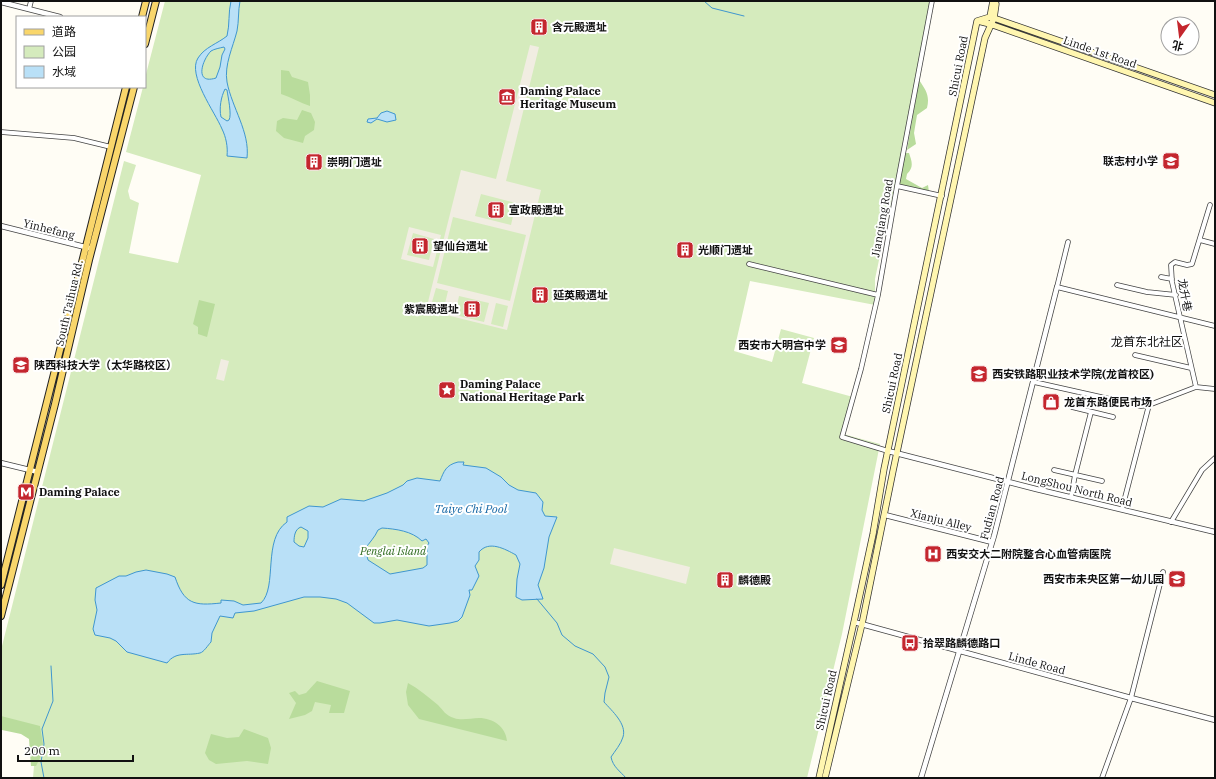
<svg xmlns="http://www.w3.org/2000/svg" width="1216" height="779" viewBox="0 0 1216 779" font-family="'IBM Plex Serif','Noto Sans SC',serif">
	<rect width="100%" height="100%" fill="#fffdf5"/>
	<path fill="#d5ebbd" d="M165 1H932L906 132 875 279V305L750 281 734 351 772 362 781 329 814 338 802 383 853 397 843 434 880 444 842 634 807 778H33L37 730 1 720V650L124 161 136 165 128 191 130 199 139 203 129 253 178 263 201 175 126 152 143 87H145V78Z"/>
	<path fill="#b9dc9c" d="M281 70 289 71 292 77 308 82 310 95V106C300 103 291 97 281 94Z
		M919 80C926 90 930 96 927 108L917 115 914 133 916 144 907 150Z
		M302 110 311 113 315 122 314 130 305 136 303 143 284 138 276 131 277 121 283 118 297 120Z
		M905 153H909C912 162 914 167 907 174L906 179 922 188 928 185 929 192 899 185Z
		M199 300 215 304 207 337 198 334V327L193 324Z
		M317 681 350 691 344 713H329L331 705 315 702 312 711 305 715 289 719 296 703 289 693 295 691 299 695 306 693Z
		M408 683C419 689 428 697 438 705 443 710 446 716 454 718 462 721 471 718 479 718 493 718 506 727 507 741L419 719 408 705 406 692Z
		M1 716 40 726 44 750 36 766H31L29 739 21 734 2 730 1 734Z
		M244 729 268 738 271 748 268 764 247 761 216 764 209 760 205 753 211 734 227 738 239 737Z"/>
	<path fill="#f1ede2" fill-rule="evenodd" d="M530 45 539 47 506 181 541 190 507 330 426 310 461 170 496 179ZM481 194 516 203 511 225 475 216ZM453 217 526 235 510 301 437 283ZM436 288 448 291 443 312 430 309ZM459 296 489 303 484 322 455 315ZM496 303 508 306 503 327 491 324Z
		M409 227 441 235 433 267 401 259ZM413 233 434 239 429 260 407 255Z
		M221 359 229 361 224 381 216 379Z
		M614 548 690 567 686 584 610 564Z"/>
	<path fill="#b9e0f7" stroke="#3f96cf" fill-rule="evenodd" d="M231 1H240C238 11 239 21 237 31 233 47 224 65 227 82 232 108 250 132 247 158L227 156C228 147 226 137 222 129 215 112 187 75 198 58 205 47 217 44 227 36 230 24 228 13 231 1ZM224 47 225 49 222 55 220 67 216 78C194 85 202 60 211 51 214 49 220 48 224 47ZM225 89 227 90C228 97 232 115 229 120L227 121 221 117C219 108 221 97 225 89Z
		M387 111 395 114 396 120 387 122 377 119 371 123 367 122 368 119 377 118 381 113Z
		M458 462H464L463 465 486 468 501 477 509 485 518 490 536 493 543 502 542 510 545 516 557 517 549 537 544 568 538 585 543 599 522 600 516 597 517 579 520 564 516 555C505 549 489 540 479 552V560L475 566 479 576 472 590H469L470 595 462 617 458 621 450 623 429 626 397 620 380 623H374L347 603 336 599 320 597H304L254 611 235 613 233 618 220 616 212 633 211 642C208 645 204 652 200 653 187 656 176 651 167 663L127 652 116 641 110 638 95 635 93 629 97 610 95 600 96 588 119 576H126L136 572 146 570 167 574 175 577C184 604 194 606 221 603V600L234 601 243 605 261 603C278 587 262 539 287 522V517L309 506 323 507 341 499 364 501 387 493 403 485 407 481 417 478 440 481C444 471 446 465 458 462ZM301 527 308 531V538L304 547 299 546 294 542C294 536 295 529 301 527ZM382 528C396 529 412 531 422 541L426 539 429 543 427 546V565L423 568 390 574 368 560 365 549C369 543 375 537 378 530Z"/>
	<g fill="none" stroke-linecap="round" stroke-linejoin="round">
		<path stroke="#3f96cf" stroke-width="1" d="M704 1 712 8 744 16
			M537 599 557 623 562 635 575 646 593 654 605 667 609 677 605 693 604 702C612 711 627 724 623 737 621 744 615 751 611 757 613 767 620 771 626 778
			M44 778 41 762 44 744 42 729 53 701 51 666"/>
		<defs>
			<path id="minor" d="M29 9 31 1
				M1 132 74 138 111 147
				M897 186 942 196
				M1200 240 1215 244
				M1068 242 1057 287 1215 326
				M749 264 878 295
				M1161 277 1172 279
				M1117 285 1147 292 1176 295
				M1135 355 1191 368
				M1034 382 1141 406 1149 405 1196 387 1215 389
				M1196 387 1172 282 1171 265 1175 262 1187 265 1192 264 1210 205
				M1072 407 1113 417
				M888 451 842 437 861 369 878 295 897 186 932 1
				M1054 470 1102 481
				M1071 497 1075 475 1091 412
				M1122 509 1149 405
				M1171 522 1202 470 1215 458
				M1102 778 1131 698 1163 572"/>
			<path id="tertiary" d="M1 2 60 17
				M1 226 89 248
				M888 451 1036 489 1215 532
				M1 463 38 472
				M885 515 992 542
				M854 622 1131 698 1215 720
				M921 778 994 536 1057 287"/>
			<path id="secondary" d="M991 17 1215 95
				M978 21 990 24 1215 103
				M819 778 854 622 873 534 884 469 977 21 990 17 993 1
				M825 778 862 624 893 471 985 38 994 18 996 4"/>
			<path id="primary" d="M142 17 146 1
				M145 44 156 1
				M1 585 126 87
				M1 616 55 404 89 260 134 87"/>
		</defs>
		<use href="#minor" stroke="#444" stroke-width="5.5"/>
		<use href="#tertiary" stroke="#444" stroke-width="6"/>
		<use href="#secondary" stroke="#333" stroke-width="7"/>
		<use href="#primary" stroke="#222" stroke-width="8"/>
		<use href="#minor" stroke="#fff" stroke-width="4"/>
		<use href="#tertiary" stroke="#fff" stroke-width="4.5"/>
		<use href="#secondary" stroke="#fff6b0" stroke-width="5.5"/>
		<use href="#primary" stroke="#f9d66b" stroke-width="6"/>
	</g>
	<defs>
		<symbol id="building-square" viewBox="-11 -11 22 22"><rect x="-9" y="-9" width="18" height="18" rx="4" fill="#c4262e" stroke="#fff"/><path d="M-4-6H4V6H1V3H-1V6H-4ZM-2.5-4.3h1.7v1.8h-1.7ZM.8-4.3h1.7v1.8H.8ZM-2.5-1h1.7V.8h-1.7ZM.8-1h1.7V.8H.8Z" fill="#fff"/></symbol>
		<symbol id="museum-square" viewBox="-11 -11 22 22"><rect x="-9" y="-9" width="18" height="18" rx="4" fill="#c4262e" stroke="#fff"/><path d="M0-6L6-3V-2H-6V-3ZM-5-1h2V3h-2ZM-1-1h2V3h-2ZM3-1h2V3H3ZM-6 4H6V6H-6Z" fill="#fff"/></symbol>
		<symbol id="school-square" viewBox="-11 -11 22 22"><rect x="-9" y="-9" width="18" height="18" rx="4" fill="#c4262e" stroke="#fff"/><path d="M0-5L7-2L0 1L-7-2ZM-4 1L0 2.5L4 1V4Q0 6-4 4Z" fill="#fff"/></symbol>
		<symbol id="university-square" viewBox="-11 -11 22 22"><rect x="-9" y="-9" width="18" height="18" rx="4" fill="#c4262e" stroke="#fff"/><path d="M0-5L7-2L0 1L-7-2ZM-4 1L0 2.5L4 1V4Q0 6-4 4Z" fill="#fff"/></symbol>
		<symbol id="sight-square" viewBox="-11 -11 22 22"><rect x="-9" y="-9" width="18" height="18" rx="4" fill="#c4262e" stroke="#fff"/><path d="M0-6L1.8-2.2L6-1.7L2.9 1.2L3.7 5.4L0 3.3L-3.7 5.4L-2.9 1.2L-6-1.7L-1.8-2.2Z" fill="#fff"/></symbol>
		<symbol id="shop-square" viewBox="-11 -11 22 22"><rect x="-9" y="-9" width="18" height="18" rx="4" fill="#c4262e" stroke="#fff"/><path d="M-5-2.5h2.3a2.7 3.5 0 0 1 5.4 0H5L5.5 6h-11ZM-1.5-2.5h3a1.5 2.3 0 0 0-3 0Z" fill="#fff"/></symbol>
		<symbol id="metro-square" viewBox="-11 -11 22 22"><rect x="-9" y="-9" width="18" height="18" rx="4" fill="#c4262e" stroke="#fff"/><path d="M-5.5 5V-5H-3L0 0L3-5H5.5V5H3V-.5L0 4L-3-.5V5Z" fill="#fff"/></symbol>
		<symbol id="hospital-square" viewBox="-11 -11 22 22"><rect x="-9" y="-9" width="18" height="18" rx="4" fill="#c4262e" stroke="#fff"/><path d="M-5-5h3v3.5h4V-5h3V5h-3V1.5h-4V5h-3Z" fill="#fff"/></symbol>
		<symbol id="bus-square" viewBox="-11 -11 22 22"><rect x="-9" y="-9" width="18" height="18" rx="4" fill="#c4262e" stroke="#fff"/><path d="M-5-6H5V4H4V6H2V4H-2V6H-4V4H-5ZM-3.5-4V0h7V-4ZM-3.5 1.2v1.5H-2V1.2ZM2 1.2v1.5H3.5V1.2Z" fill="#fff"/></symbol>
	</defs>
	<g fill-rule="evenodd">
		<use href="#building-square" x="529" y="17" width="20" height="20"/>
		<use href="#museum-square" x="497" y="87" width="20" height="20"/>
		<use href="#school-square" x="1161" y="151" width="20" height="20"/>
		<use href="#building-square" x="304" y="152" width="20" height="20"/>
		<use href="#building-square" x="486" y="200" width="20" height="20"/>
		<use href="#building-square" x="410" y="236" width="20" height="20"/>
		<use href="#building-square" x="675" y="240" width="20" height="20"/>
		<use href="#building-square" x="530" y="285" width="20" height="20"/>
		<use href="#building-square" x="462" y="299" width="20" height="20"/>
		<use href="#school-square" x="829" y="335" width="20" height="20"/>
		<use href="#university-square" x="11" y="355" width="20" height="20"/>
		<use href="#university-square" x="969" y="364" width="20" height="20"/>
		<use href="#sight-square" x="437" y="380" width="20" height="20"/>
		<use href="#shop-square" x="1041" y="392" width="20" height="20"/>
		<use href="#metro-square" x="16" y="482" width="20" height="20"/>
		<use href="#hospital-square" x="923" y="544" width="20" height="20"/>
		<use href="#school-square" x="1167" y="569" width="20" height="20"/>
		<use href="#building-square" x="715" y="570" width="20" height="20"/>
		<use href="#bus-square" x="900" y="633" width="20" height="20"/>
	</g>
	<g text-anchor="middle" stroke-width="4" stroke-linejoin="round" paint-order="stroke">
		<g font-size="11" font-weight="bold" fill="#111" stroke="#fff" text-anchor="start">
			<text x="552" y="31">含元殿遗址</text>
			<text x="520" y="95">Daming Palace<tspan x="520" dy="13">Heritage Museum</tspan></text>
			<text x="1158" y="165" text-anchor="end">联志村小学</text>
			<text x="327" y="166">崇明门遗址</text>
			<text x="509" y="214">宣政殿遗址</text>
			<text x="433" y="250">望仙台遗址</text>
			<text x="698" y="254">光顺门遗址</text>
			<text x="553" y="299">延英殿遗址</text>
			<text x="459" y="313" text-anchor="end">紫宸殿遗址</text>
			<text x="826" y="349" text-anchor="end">西安市大明宫中学</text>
			<text x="34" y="369">陕西科技大学（太华路校区）</text>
			<text x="992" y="378">西安铁路职业技术学院(龙首校区)</text>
			<text x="460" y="388">Daming Palace<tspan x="460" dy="13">National Heritage Park</tspan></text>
			<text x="1064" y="406">龙首东路便民市场</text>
			<text x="39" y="496">Daming Palace</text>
			<text x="946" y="558">西安交大二附院整合心血管病医院</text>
			<text x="1164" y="583" text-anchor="end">西安市未央区第一幼儿园</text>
			<text x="738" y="584">麟德殿</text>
			<text x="923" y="647">拾翠路麟德路口</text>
		</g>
		<g font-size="11" fill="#111" stroke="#fff">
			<text transform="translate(1100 52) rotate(19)" y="4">Linde 1st Road</text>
			<text transform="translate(958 66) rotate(-79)" y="4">Shicui Road</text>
			<text transform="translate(882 218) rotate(-80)" y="4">Jianqiang Road</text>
			<text transform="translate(49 229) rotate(14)" y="4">Yinhefang</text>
			<text transform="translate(1185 295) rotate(79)" y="4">龙升巷</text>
			<text transform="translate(69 303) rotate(-77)" y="4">South Taihua Rd.</text>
			<text transform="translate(892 383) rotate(-78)" y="4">Shicui Road</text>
			<text transform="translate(1077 489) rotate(14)" y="4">LongShou North Road</text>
			<text transform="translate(992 508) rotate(-75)" y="4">Fudian Road</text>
			<text transform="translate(941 520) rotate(14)" y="4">Xianju Alley</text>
			<text transform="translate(1037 663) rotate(15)" y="4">Linde Road</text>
			<text transform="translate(826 700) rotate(-77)" y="4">Shicui Road</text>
		</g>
		<g font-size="11" font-style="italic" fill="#2f6b1f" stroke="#fff">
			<text x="393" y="555">Penglai Island</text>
		</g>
		<g font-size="12" fill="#111" stroke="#fff">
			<text x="1147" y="346">龙首东北社区</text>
		</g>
		<g font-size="12" font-style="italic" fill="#1768a6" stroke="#fff">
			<text x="471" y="513">Taiye Chi Pool</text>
		</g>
	</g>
	<rect width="1216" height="779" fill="none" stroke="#111111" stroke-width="4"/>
	<rect x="16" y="16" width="130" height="72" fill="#ffffff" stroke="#a0a0a0"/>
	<rect x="24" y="29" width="20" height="6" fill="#f9d66b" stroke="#a0a0a0"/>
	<text x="52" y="36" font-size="12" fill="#111111">道路</text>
	<rect x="24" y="46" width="20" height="12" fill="#d5ebbd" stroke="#a0a0a0"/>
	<text x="52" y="56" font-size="12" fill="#111111">公园</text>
	<rect x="24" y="66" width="20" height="12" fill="#b9e0f7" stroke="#a0a0a0"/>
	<text x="52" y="76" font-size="12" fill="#111111">水域</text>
	<g transform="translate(1180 36) rotate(194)"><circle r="19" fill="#ffffff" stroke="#a0a0a0"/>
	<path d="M0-3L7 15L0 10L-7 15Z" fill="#c4262e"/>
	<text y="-6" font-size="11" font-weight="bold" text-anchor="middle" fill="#111111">北</text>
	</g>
	<path d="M18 755v6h115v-6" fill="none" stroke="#111111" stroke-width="2"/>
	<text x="24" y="755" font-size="12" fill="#111111" stroke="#ffffff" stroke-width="3" paint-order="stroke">200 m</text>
</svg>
